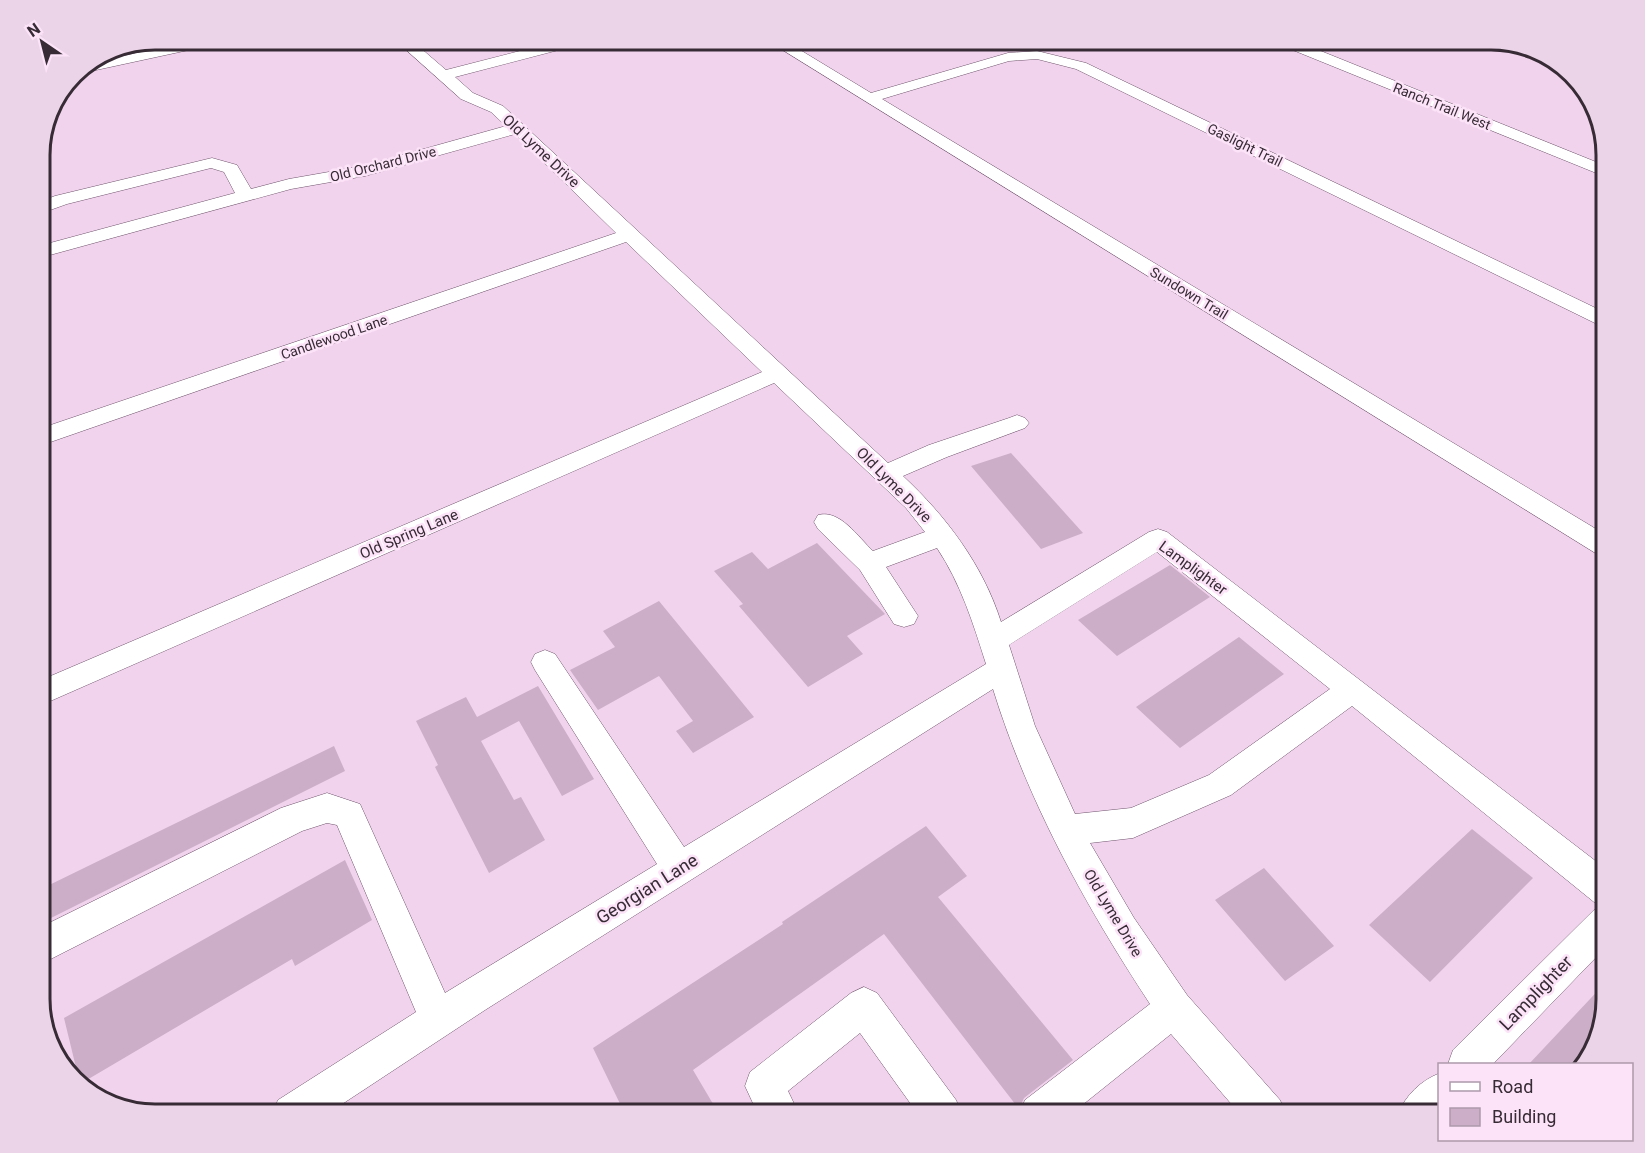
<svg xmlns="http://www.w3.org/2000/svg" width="1645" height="1153" viewBox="0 0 1645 1153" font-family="Roboto,sans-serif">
	<rect width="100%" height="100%" fill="#f2d3ee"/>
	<path fill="#ccaec8" d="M1011 453 1083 533 1041 549 971 466Z
		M817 543 885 614 847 636 863 654 808 687 739 606 743 604 714 571 752 552 768 569Z
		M1170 565 1210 597 1117 656 1078 620Z
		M659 601 754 717 693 753 676 731 693 721 659 676 598 710 570 670 615 647 603 631Z
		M1239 637 1284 674 1180 748 1136 707Z
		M538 686 594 779 562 796 519 721 481 741 514 800 521 797 545 840 489 873 435 767 438 765 416 721 466 697 477 717Z
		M334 746 345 771 39 924V890Z
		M926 826 967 876 938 897 1073 1060 1024 1098 1019 1109 884 934 693 1070 719 1114H625L593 1048 783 924 782 922Z
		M1472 829 1533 878 1430 982 1369 925Z
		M345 860 372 920 295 966 292 959 80 1084 64 1018Z
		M1264 868 1334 946 1285 981 1215 900Z
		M1606 982V998L1584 1065H1528Z"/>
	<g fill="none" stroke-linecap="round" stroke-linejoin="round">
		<defs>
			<path id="minor" d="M201 39H228L221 43 73 75 78 68 91 63Z
				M394 39H410L446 70 567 39H591L589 42 455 77 473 93 503 106 888 463 929 445 1009 418 1017 415 1025 418 1029 423 1025 428 947 457 903 476C946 516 983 565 1001 622L1149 532 1158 529 1167 532 1606 869V947L1493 1064H1448L1453 1050 1594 910 1604 906 1594 902 1352 706 1231 795 1133 838 1090 843 1134 918 1187 995 1280 1100 1286 1114H1240L1171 1034 1071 1114H1019L1025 1100 1150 1004C1085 905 1028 802 993 689L485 1010 327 1114H272L278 1100 416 1012 337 825 327 823 302 831 39 965V928L281 808 327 793 360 804 445 993 657 864 535 670 531 662 535 654 545 650 555 654 684 847 986 664C973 623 961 584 937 548L886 567 918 616 914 624 904 627 894 624 860 570 818 529 814 522 818 515C840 509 858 537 873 551L925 532 906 508 774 383 39 706V681L762 372 626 242 39 446V429L616 233 515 134 365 176 291 189 39 258V246L235 193 224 172 211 168 67 204 39 214V202L55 196 212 158 237 165 251 189 289 179 363 166 506 126 491 112 461 99ZM1157 552 1330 689 1209 775 1131 808 1075 814 1035 726 1009 645Z
				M765 39H782L871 93 1008 53 1037 51 1086 63 1606 313V327L1599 325 1076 69 1037 59 1009 61 882 99 1606 535V557L1597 554Z
				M1271 39H1291L1606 166V177L1273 42Z
				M864 987 877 993 956 1100 962 1114H918L860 1033 788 1091 799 1114H758L745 1086 750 1072 851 993Z
				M1440 1073V1114H1398C1406 1095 1420 1081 1440 1073Z"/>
		</defs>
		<use href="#minor" stroke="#6f556c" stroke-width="1"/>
		<use href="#minor" fill="#fff" fill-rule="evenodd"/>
	</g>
	<g text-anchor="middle" stroke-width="5" stroke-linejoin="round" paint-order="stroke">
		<g font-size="14" fill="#372b35" stroke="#fce3f8">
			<text transform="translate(1442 106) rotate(22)" y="5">Ranch Trail West</text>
			<text transform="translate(1245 145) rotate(26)" y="5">Gaslight Trail</text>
			<text transform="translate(383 164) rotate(-14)" y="5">Old Orchard Drive</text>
			<text transform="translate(1189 293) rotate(31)" y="5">Sundown Trail</text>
			<text transform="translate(334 337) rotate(-19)" y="5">Candlewood Lane</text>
		</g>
		<g font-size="15" fill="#372b35" stroke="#fce3f8">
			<text transform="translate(541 151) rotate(43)" y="5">Old Lyme Drive</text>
			<text transform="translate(894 485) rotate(45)" y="5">Old Lyme Drive</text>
			<text transform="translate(409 534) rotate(-23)" y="5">Old Spring Lane</text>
			<text transform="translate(1193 568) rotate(36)" y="5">Lamplighter</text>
			<text transform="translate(1113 913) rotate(59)" y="5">Old Lyme Drive</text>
		</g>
		<g font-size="18" fill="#372b35" stroke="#fce3f8">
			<text transform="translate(647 889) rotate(-32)" y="6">Georgian Lane</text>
			<text transform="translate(1536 993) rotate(-46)" y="6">Lamplighter</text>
		</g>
	</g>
	<path d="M0 0H1645V1153H0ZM155 50H1491A105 105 0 0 1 1596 155V999A105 105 0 0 1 1491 1104H155A105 105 0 0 1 50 999V155A105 105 0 0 1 155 50Z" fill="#ecd4e8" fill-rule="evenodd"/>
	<path fill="none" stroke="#372b35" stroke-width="3" d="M155 50H1491A105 105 0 0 1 1596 155V999A105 105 0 0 1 1491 1104H155A105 105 0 0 1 50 999V155A105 105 0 0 1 155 50Z"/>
	<rect x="1438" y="1063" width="195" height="78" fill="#fce3f8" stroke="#ad99aa" stroke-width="1.5"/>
	<rect x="1450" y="1082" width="30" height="9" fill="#ffffff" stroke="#ad99aa" stroke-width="1.5"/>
	<text x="1492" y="1093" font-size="18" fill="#372b35">Road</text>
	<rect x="1450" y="1108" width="30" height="18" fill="#ccaec8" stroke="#ad99aa" stroke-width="1.5"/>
	<text x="1492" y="1123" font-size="18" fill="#372b35">Building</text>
	<g transform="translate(42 42) rotate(325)" stroke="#fce3f8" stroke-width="4.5" paint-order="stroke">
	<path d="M0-4.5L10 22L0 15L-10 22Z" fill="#372b35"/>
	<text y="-9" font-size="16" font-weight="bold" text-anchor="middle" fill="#372b35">N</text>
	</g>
</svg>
